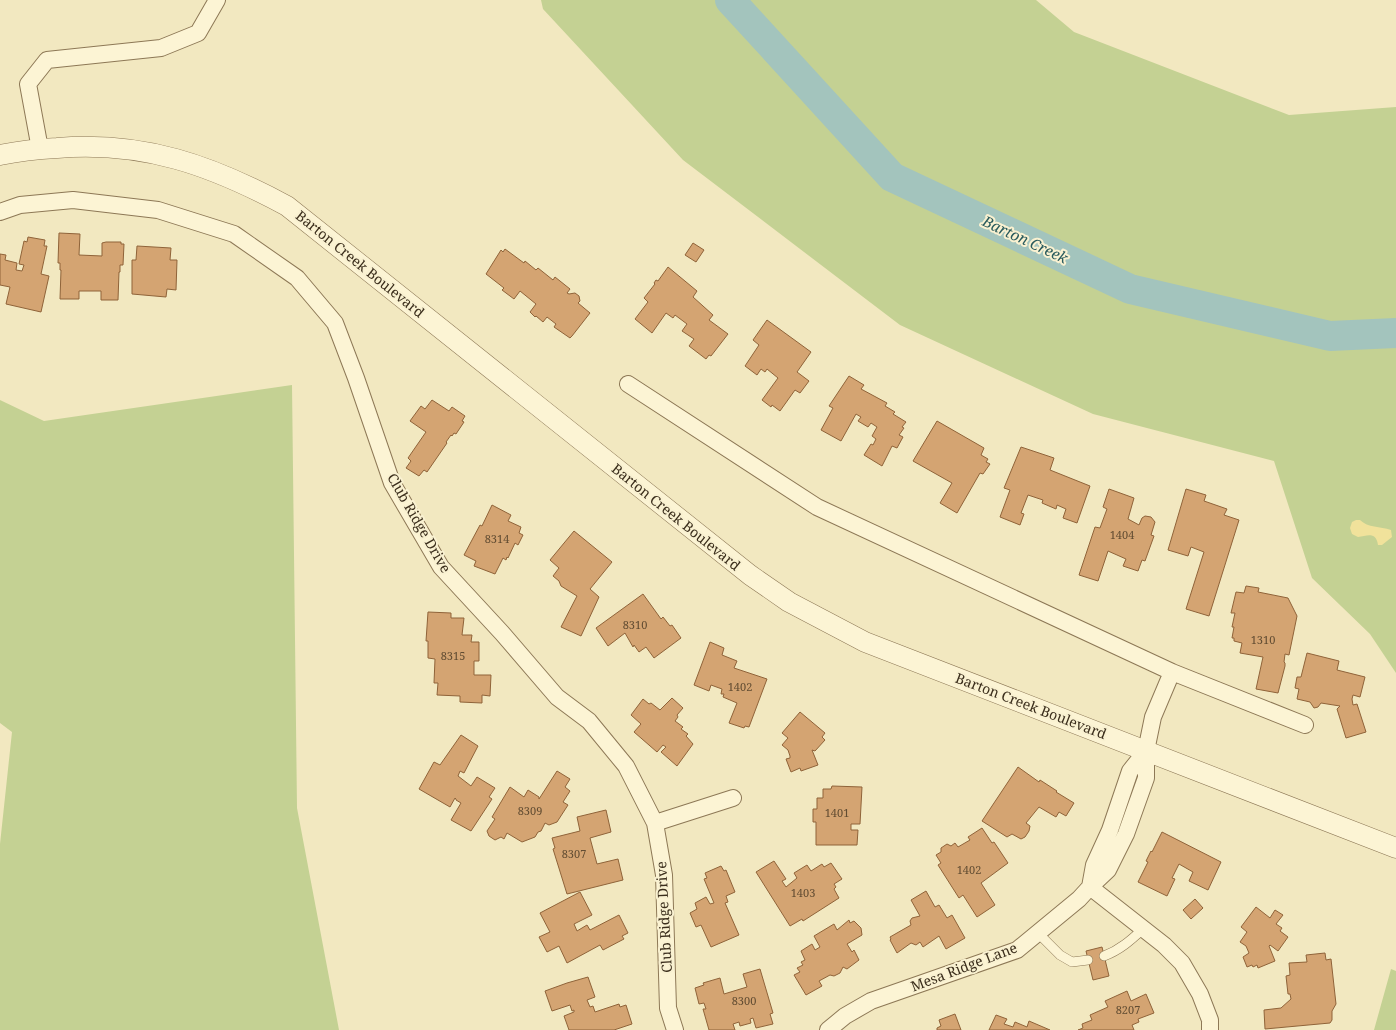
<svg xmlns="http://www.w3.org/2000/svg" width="1396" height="1030" viewBox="0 0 1396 1030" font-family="'Noto Serif',serif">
	<rect width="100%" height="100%" fill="#f2e8c0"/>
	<path fill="#c4d193" d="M541 0H1036L1074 32 1289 115 1396 107V673L1370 634 1312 578 1274 461 1093 414 900 325 683 160 543 9Z
		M292 385 297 808 339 1030H0V844L12 732 0 723V400L44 421Z
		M1391 969 1396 971V1030H1374Z"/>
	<path fill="#f1e29b" d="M1356 520H1360C1368 528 1380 526 1391 530L1392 537 1382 545H1378C1376 531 1367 536 1358 537L1352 534 1350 528 1352 522Z"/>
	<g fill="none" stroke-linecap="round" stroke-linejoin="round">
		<path stroke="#a3c4bd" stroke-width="30" d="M730 0 892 177 1130 289 1330 336 1396 333"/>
	</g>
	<path fill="#d4a472" stroke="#8f6339" d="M59 233 80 234 79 255 102 256V243L106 242H121V244H124L123 265H120V272H119L118 300H101V291H79V299H60L61 270H60V263H58Z
		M28 237 45 240 44 246H47L41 274 49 276 41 312 6 304 10 287 0 285V254L6 255 5 260 17 263 16 270 22 271 24 265 19 264 24 241 27 242Z
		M693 243 704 250 696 262 685 255Z
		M137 246 171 248 170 260H177L176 290 167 289 166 297 132 294V260H136Z
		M505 249 524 263 525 261 536 270 538 268 553 280 555 277 570 289 567 293 569 294 575 293 579 296 580 301 578 303 590 313 572 336 570 338 554 327 556 324 547 317 543 322 536 316 535 317 530 312 536 304 520 291 514 299 502 290 504 288 486 274 501 250 503 252Z
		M668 267 697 291 693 297 713 315 709 320 728 334 711 356 709 355 706 359 689 346 694 339 682 331 687 324 675 315 673 318 666 313 652 333 635 319 648 302 644 298 655 284 654 283 656 280 658 281Z
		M767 320 811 352 797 372 809 381 800 393 795 390 780 411 772 405 771 407 762 400 778 378 767 369 765 372 761 369 757 375 745 366 759 345 753 340Z
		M849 376 864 385 861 389 887 403 885 406 895 412 893 414 906 422 902 427 904 428 899 435 903 437 897 448 892 446 882 466 864 455 871 444 873 445 876 439 872 436 877 427 871 423 868 427 858 421 861 417 856 414 841 441 821 430 833 408 829 406Z
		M432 400 449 411 452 407 465 416 462 421 464 422 456 434 454 433 452 436 451 435 446 442 447 443 427 472 424 470 419 476 406 468 411 461 408 458 426 432 410 421 421 406 425 409Z
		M937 421 984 448 981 455 988 459 986 462 990 464 983 474 980 473 957 513 940 503 952 483 913 461Z
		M1021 447 1054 458 1050 470 1090 486 1077 523 1063 518 1066 509 1057 505 1056 509 1042 503 1043 500 1028 495 1021 513 1024 514 1020 525 1000 517 1010 490 1004 488Z
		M1109 489 1134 498 1128 519 1139 525 1142 518 1145 516 1151 517 1155 522 1151 535 1154 536 1145 561 1142 560 1138 571 1123 566 1126 559 1108 551 1098 581 1079 575 1095 527 1100 528 1107 509 1103 507Z
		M1186 489 1206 495 1204 501 1227 509 1224 515 1239 520 1209 616 1186 609 1204 552 1191 547 1188 556 1168 550Z
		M492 505 511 515 508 521 521 527 519 533 523 535 518 545 515 543 508 558 507 557 506 560 503 558 495 574 474 566 476 561 464 555 480 525 482 526Z
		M574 531 612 562 590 589 599 597 581 636 561 627 577 596 561 586 559 581 553 576 559 568 550 560Z
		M1246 586 1259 588 1258 592 1288 598 1297 616 1289 655 1285 654 1284 662 1285 663V666L1278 693 1256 689 1263 657 1240 653 1242 643 1234 641V638H1232L1234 627H1232L1235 613H1231L1236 592 1244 593Z
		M643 594 661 619 663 617 670 626 672 625 681 638 654 658 646 647 639 652 634 645 633 647 625 633 608 646 596 628Z
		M428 612 451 613V618H464L462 635H472L471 642H479V661H474V675H491L490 696 482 695V703L460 702V696L437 695 438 683H434L435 659 428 658V641H426Z
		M710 642 724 648 722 655 737 661 734 668 767 679 749 727 745 726 744 728 729 723 737 703 723 697 724 694H721L722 689 711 685 709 691 694 685Z
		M1307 653 1339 661 1337 670 1365 677 1360 697 1353 695 1352 699 1353 705 1357 704 1366 732 1346 738 1337 709 1340 706 1321 703 1318 707 1314 708 1310 702 1297 699 1299 689 1295 688 1297 677H1301Z
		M672 698 683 708 677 715 678 717 675 721 683 727 681 729 688 734 686 736 693 744 677 766 661 752 666 747 663 745 657 752 634 732 641 724 631 715 643 699 649 704 651 703 660 710Z
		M800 712 825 733 822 737 825 740 815 751 812 750 818 765 801 771 800 768 791 772 786 759 790 758V756L788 750 782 745 788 738 782 733Z
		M461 735 478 746 464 773 460 771 458 776 471 786 477 777 495 788 489 797 492 799 471 831 451 820 461 803 456 800V799L455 798 450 807 419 789 434 762 440 765Z
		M1018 767 1039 782 1040 780 1057 791 1056 792 1074 803 1066 816 1059 812 1056 817 1039 807 1026 823 1030 826 1029 831 1025 837 1021 839 1012 834 1007 837 982 821Z
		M557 771 570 779 565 787 570 791 563 802 568 805 557 822 549 825 545 823 541 831 538 832 535 837 522 842 507 833 504 839 501 837 495 840 489 836 487 831 495 819 492 817 510 787 524 797 528 790 539 797V799Z
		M832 786 862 787 860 824H851V830H858L857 845H816V822H813V809H817V798H823V789H831Z
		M606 810 611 832 590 838 597 864 618 859 623 880 567 894 553 849 555 848 552 838 580 831 577 817Z
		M982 828 992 843 994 842 1008 863 981 883 995 905 977 917 963 895 959 898 938 865 941 863 936 855 941 852V848L947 844 951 846 955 843 958 847 970 840 968 837Z
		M1162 832 1221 862 1208 890 1189 881 1193 872 1179 864 1172 878 1175 879 1167 896 1138 882 1148 862 1146 861 1151 851 1152 852Z
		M774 861 786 879 782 881 786 887 797 878 794 873 807 865 811 871 822 864 824 867 831 863 842 879 834 884 836 887 834 889 839 898 803 921 802 919 790 926 756 872Z
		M721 866 724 871 726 870 735 892 726 896 728 902 725 903 739 935 711 947 701 925 696 927 690 913 697 909 695 903 706 897 710 904 714 903 704 879 707 878 705 873Z
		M926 891 935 907 939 905 947 918 952 915 965 938 946 949 939 936 923 947 920 942 916 945 911 943 897 953 890 940 891 939 890 937 911 925 910 921 912 918 920 916 911 900Z
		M580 892 592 915 574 924 577 931 587 925 590 930 619 915 628 933 622 936 624 939 603 950 600 945 567 963 559 946 547 952 539 937 550 932 540 913Z
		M1195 899 1203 908 1191 919 1183 910Z
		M1256 907 1270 918 1275 910 1283 915 1276 924 1282 928 1280 931 1288 937 1278 951 1270 945 1269 946 1275 961 1258 968 1257 965 1253 967 1252 965 1247 967 1243 957 1249 953 1246 946 1240 942 1247 932 1241 927Z
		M849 920 850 923 854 921 861 928 862 935 847 944 852 952 854 950 859 960 847 969 843 967 840 973 834 976 830 975 819 981 822 986 806 995 794 975 800 972 797 968 803 965 801 962 805 960 801 951 812 944 815 950 820 947 814 936 834 924 837 930Z
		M1102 947 1109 976 1093 980 1086 951Z
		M1325 953 1326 960 1331 959 1336 1004 1332 1011V1020L1330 1023 1265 1029 1264 1010 1281 1008 1291 999 1290 994H1288L1286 976 1290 975 1289 963 1307 962 1306 955Z
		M760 969 773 1013 770 1014 773 1024 756 1028 753 1018 750 1019 751 1023 740 1026 739 1022 733 1024 735 1030H709L703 1009H706L704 1003 699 1004 695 988 704 985 703 983 720 978 724 994 747 987 743 974Z
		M588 977 595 997 587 1000 590 1007 593 1006 595 1012 619 1004 620 1007 626 1005 632 1024 614 1030H569L564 1016 574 1012V1010L572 1011 570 1005 552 1011 545 991 567 983Z
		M1127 991 1131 1001 1146 994 1154 1013 1138 1019 1139 1022 1132 1025 1134 1030H1078L1083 1028 1082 1024 1092 1020 1090 1015 1108 1007 1105 1001Z
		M955 1014 961 1030H937V1028L941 1026 939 1020Z
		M996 1015 1007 1019 1004 1024 1013 1027 1015 1022 1027 1027 1029 1021 1050 1030H989Z"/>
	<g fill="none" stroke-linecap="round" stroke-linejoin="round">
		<defs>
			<path id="service" d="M1038 933 1060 955 1072 962 1088 960
				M1104 956C1120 950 1131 940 1143 929"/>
			<path id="minor" d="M40 149 28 84 47 60 161 48 198 33 217 0
				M0 212 20 205 73 200 158 210 234 234 297 278 335 323 356 378 392 483 441 567 502 633 557 697 589 721 626 766 655 823 664 875 668 1008 675 1030
				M628 384 817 507 1172 672 1305 725
				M655 823 733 798
				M1090 887 1164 945 1182 963 1200 994 1210 1020V1030
				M1090 887 1094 865 1110 830 1130 771 1146 751
				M828 1030 845 1016 871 1001 1017 950 1079 899 1090 887 1108 870 1126 834 1146 778V751L1153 717 1172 672"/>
			<path id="tertiary" d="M0 155C19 151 38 149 57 148 144 141 211 165 287 206L750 575 789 602 865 642 1396 848"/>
		</defs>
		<use href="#service" stroke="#8d7856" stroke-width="10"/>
		<use href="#minor" stroke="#8d7856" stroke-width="18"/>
		<use href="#tertiary" stroke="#8d7856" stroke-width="21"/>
		<use href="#service" stroke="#fcf4d4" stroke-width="9"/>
		<use href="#minor" stroke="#fcf4d4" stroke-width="16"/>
		<use href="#tertiary" stroke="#fcf4d4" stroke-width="20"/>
	</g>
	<g text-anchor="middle" stroke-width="4" stroke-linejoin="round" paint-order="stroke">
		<g font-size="11" fill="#614c32">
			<text x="1122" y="539">1404</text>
			<text x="497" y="543">8314</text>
			<text x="635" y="629">8310</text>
			<text x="1263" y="644">1310</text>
			<text x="453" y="660">8315</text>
			<text x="740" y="691">1402</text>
			<text x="530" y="815">8309</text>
			<text x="837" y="817">1401</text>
			<text x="574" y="858">8307</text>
			<text x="969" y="874">1402</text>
			<text x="803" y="897">1403</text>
			<text x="744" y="1005">8300</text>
			<text x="1128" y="1014">8207</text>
		</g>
		<g font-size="14" fill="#3b2e1c" stroke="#f9f1d1">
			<text transform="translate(360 264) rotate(39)" y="5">Barton Creek Boulevard</text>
			<text transform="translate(676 517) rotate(39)" y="5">Barton Creek Boulevard</text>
			<text transform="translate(419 523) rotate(60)" y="5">Club Ridge Drive</text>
			<text transform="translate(1031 706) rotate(21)" y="5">Barton Creek Boulevard</text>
			<text transform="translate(664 917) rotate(-93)" y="5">Club Ridge Drive</text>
			<text transform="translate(964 967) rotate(-21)" y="5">Mesa Ridge Lane</text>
		</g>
		<g font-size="15" font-style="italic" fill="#2a5b5d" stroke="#f9f1d1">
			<text transform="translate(1025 240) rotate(25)" y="5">Barton Creek</text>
		</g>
	</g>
</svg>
